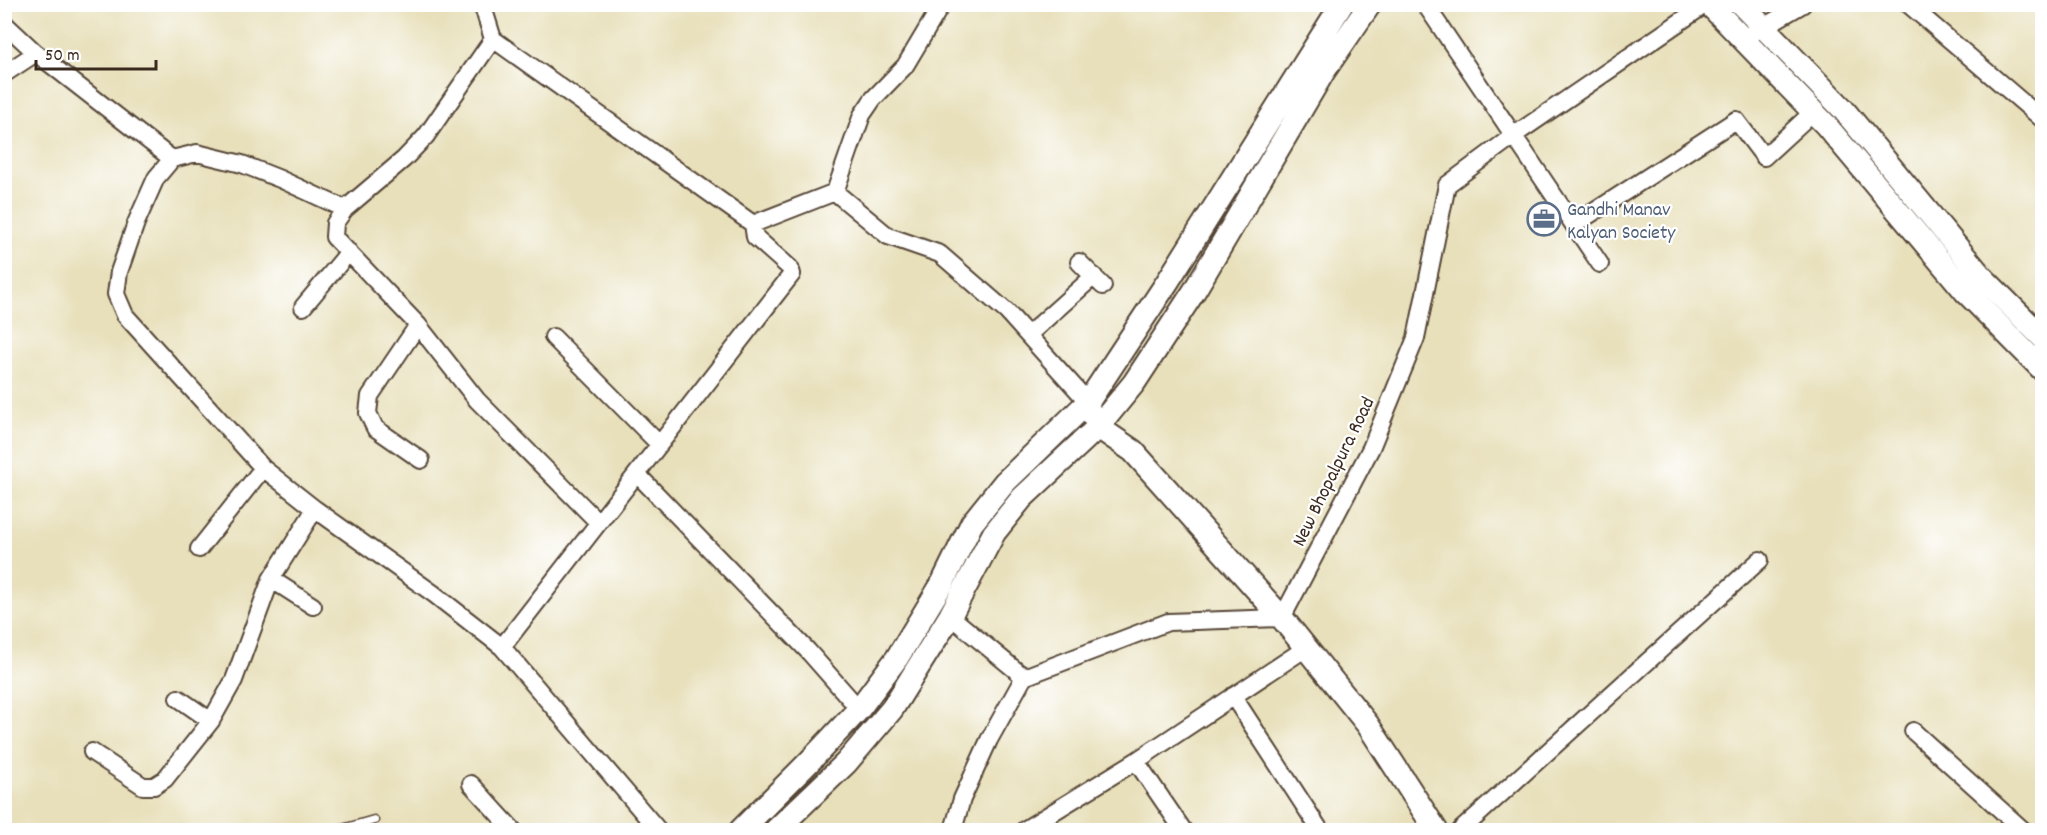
<svg xmlns="http://www.w3.org/2000/svg" width="2047" height="835" viewBox="0 0 2047 835" font-family="Dekko,sans-serif">
	<rect width="100%" height="100%" fill="#fff"/>
	<filter id="ink" filterUnits="userSpaceOnUse"><feTurbulence type="fractalNoise" baseFrequency=".0167" numOctaves="2"/><feDisplacementMap in="SourceGraphic" scale="12" xChannelSelector="R" yChannelSelector="G"/><feConvolveMatrix kernelMatrix="1 2 1 2 8 2 1 2 1" color-interpolation-filters="sRGB"/></filter>
	<filter id="wash" filterUnits="userSpaceOnUse"><feTurbulence type="fractalNoise" baseFrequency=".008" numOctaves="4" result="noise"/><feDisplacementMap in="SourceGraphic" scale="24" xChannelSelector="R" yChannelSelector="G"/><feGaussianBlur stdDeviation="1.35" result="paint"/><feColorMatrix in="noise" values="0 0 0 0 0 0 0 0 0 0 0 0 0 0 0 0 0 1.4 0 .05"/><feComposite in="paint" operator="in"/></filter>
	<g filter="url(#wash)">
		<rect width="100%" height="100%" fill="#e8e0bb"/>
	</g>
	<g filter="url(#ink)">
		<g fill="none" stroke-linecap="round" stroke-linejoin="round">
			<defs>
				<path id="lane" d="M339 830 374 820"/>
				<path id="street" d="M479 4 484 10 493 39 753 224 835 192 888 236 940 254 1007 312 1088 402
					M1425 4 1600 264
					M1908 4 2042 119
					M4 23 36 53 172 159 197 153 242 164 280 179 345 209 404 159 426 136 493 39
					M1743 39 1803 4
					M4 74 36 53
					M172 159 156 178 136 223 119 272 116 294 125 315 263 468 315 509 434 594 502 647 658 830
					M835 192 862 115 873 99 905 66 942 4
					M345 209 335 223 334 237 418 325 477 400 598 522
					M1575 224 1736 120 1764 157 1813 112
					M1079 262 1103 286
					M303 307 349 252
					M418 325 370 396 368 413 375 428 421 460
					M1028 335 1094 276
					M553 337 659 444
					M637 474 808 651 859 709
					M199 549 263 468
					M271 579 313 606
					M950 616 1024 677
					M502 647 792 274 790 268 755 237 753 224
					M1233 696 1320 830
					M178 698 211 721
					M1913 731 2023 830
					M92 752 143 786H154L165 779 211 721 234 680 271 579 315 509
					M1136 761 1183 830
					M471 784 513 830
					M953 830 962 799 989 740 1024 677 1168 622 1282 618 1371 448 1416 338 1447 185 1513 136 1706 4
					M1024 830 1136 761 1306 648
					M1461 830 1760 560"/>
				<path id="secondary" d="M1709 4 1825 124 1965 291 2042 369
					M1741 4 1842 108 1981 276 2042 337
					M1093 415 1098 427 1133 451 1282 618 1368 725 1436 830
					M741 830 807 764 859 709 897 658 942 584 972 523 1005 482 1088 402 1168 281 1342 4
					M776 830 846 763 892 709 950 616 994 533 1022 498 1098 427 1134 383 1193 293 1324 71 1370 4"/>
			</defs>
			<use href="#lane" stroke="#554536" stroke-width="11"/>
			<use href="#street" stroke="#554536" stroke-width="20"/>
			<use href="#secondary" stroke="#554536" stroke-width="26"/>
			<use href="#lane" stroke="#fff" stroke-width="8"/>
			<use href="#street" stroke="#fff" stroke-width="16"/>
			<use href="#secondary" stroke="#fff" stroke-width="22"/>
		</g>
	</g>
	<defs>
		<symbol id="office-ring" viewBox="-11 -11 22 22"><circle r="9.5" fill="#fff" stroke="#5c6f8a" stroke-width="1.5"/><path d="M-6-3h4V-5.5h4V-3h4V5H-6ZM-1-4.5V-3h2v-1.5ZM-6 0V1H6V0Z" fill="#5c6f8a"/></symbol>
	</defs>
	<g fill-rule="evenodd">
		<use href="#office-ring" x="1525" y="200" width="38" height="38"/>
	</g>
	<g text-anchor="middle" stroke-width="4.5" stroke-linejoin="round" paint-order="stroke">
		<g font-size="20" fill="#4e5e75" stroke="#fff" text-anchor="start">
			<text x="1567" y="215">Gandhi Manav<tspan x="1567" dy="23">Kalyan Society</tspan></text>
		</g>
		<g font-size="20" fill="#3b2a1e" stroke="#fff">
			<text transform="translate(1332 471) rotate(-64)" y="7">New Bhopalpura Road</text>
		</g>
	</g>
	<rect width="2047" height="835" fill="none" stroke="#fff" stroke-width="24"/>
	<path d="M36 60v9h120v-9" fill="none" stroke="#3b2a1e" stroke-width="3"/>
	<text x="45" y="60" font-size="18" fill="#3b2a1e" stroke="#ffffff" stroke-width="4.5" paint-order="stroke">50 m</text>
</svg>
